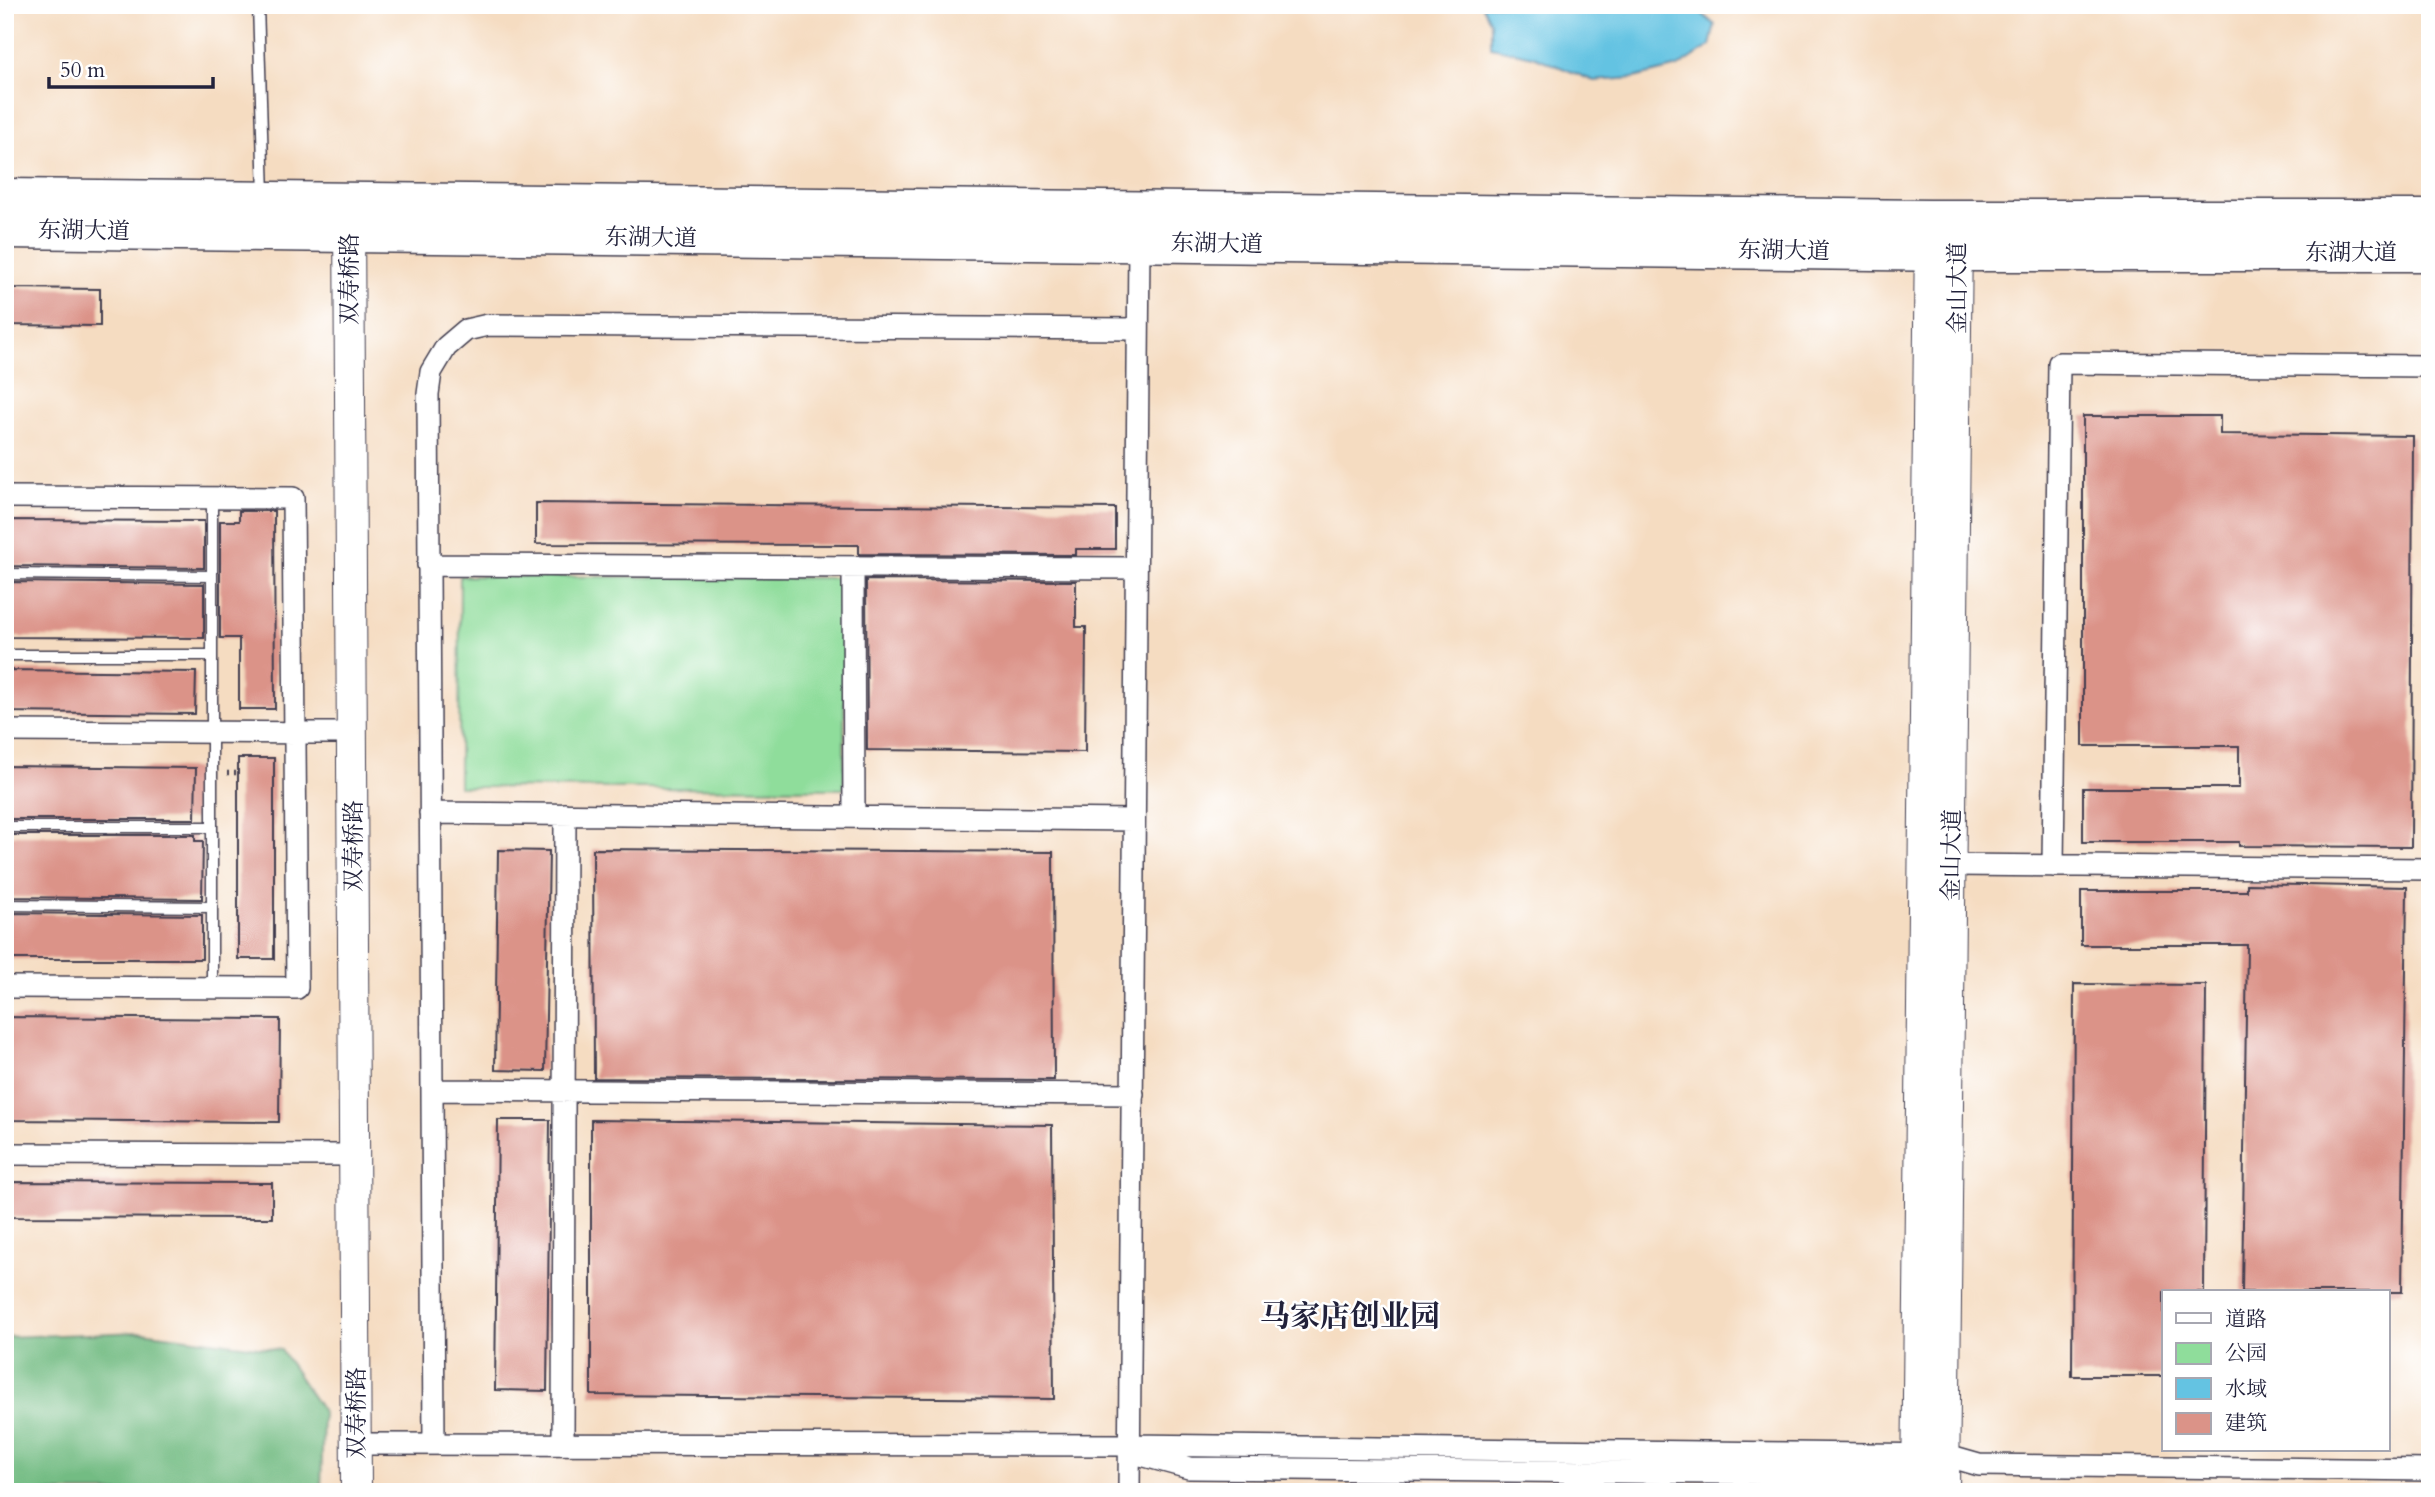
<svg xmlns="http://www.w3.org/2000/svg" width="2435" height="1497" viewBox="0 0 2435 1497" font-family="Cardo,'Noto Serif SC',serif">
	<rect width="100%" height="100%" fill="#fff"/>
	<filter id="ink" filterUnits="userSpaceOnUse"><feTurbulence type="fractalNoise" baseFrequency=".0143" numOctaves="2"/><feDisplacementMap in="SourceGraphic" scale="14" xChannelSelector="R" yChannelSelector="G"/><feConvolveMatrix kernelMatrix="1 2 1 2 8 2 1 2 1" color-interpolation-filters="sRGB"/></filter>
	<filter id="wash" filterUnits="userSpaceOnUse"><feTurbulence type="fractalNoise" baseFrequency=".00686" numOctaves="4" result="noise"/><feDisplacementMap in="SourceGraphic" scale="28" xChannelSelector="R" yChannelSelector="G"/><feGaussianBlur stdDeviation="1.57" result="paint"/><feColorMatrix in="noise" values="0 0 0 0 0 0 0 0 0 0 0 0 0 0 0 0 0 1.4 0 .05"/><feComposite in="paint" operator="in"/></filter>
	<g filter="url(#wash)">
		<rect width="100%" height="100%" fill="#f5dcc1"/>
		<path fill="#8fdd9b" stroke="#58806b" stroke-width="2" d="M460 576 845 578 844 789 459 787Z"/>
		<path fill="#73bc83" stroke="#4a6f5f" stroke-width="2" d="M142 1332 281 1350 323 1412 321 1492H5V1337Z"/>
		<path fill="#64c3e2" stroke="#43728e" stroke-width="2" d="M1482 5H1692L1715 25 1710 46 1678 67 1634 78 1594 81 1533 56 1491 47V23Z"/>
		<g id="blocks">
			<path fill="#db9388" d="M5 288 100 289V326L5 325Z
				M2083 416H2220V434L2413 436 2411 847 2239 846V842H2083V788H2239V746H2083Z
				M536 503 1115 508V549H1076V555L859 554V545L536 544Z
				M239 511H274L275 709H239V638H220V521H239Z
				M5 520 204 521V568L5 566Z
				M866 580 1076 581V627H1086L1085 752 867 750Z
				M5 582 204 584V638L5 637Z
				M5 670 196 672 195 714 5 712Z
				M238 758H274V959H238Z
				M5 766 196 768 195 819H5Z
				M5 835H195V841H203L202 899 5 897Z
				M593 849 1053 852 1054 1080 594 1078Z
				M498 850 549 851 545 1071 495 1070Z
				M2247 884 2407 887 2402 1292H2242L2247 945H2081V891H2247Z
				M5 913 202 915V959H5Z
				M2074 984 2206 985 2204 1292H2164V1376H2072Z
				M5 1017 280 1019 279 1122 5 1120Z
				M498 1120H550L547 1391 495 1390Z
				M591 1120 1052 1125 1054 1399 591 1395Z
				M5 1182 272 1183V1218L5 1217Z"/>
		</g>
	</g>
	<g filter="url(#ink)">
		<use href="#blocks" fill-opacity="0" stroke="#423e4f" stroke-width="2"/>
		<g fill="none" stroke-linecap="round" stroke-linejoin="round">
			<defs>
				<path id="lane" d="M258 5 264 195
					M212 498V988
					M5 574 212 576
					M5 655H212
					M5 827H212
					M5 905 212 907"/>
				<path id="street" d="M5 497 293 498 297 988 5 987
					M428 565 1136 568
					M853 567 854 817
					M5 731 352 733
					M430 813 1134 820
					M1950 865 2430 869
					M2053 866 2059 363 2430 366
					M432 1090 1133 1094
					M5 1154 355 1155
					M356 1444 1130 1445 1944 1455 1979 1465 2430 1470
					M434 1444 428 394 431 372 446 347 466 330 488 325 1138 329
					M563 1444 565 814
					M1134 1453 1189 1468 1929 1475
					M1129 1492 1139 243"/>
				<path id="secondary" d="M349 211 356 1492
					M1917 1492 1930 230
					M1944 1492 1957 232"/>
				<path id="highway" d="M5 198 1930 219H2430
					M5 229 1957 252H2430"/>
			</defs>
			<use href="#lane" stroke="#423e4f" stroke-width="13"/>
			<use href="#street" stroke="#423e4f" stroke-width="24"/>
			<use href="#secondary" stroke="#423e4f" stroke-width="32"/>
			<use href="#highway" stroke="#423e4f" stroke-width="41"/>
			<path stroke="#423e4f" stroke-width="4.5" stroke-dasharray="2 5" stroke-linecap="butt" d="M227 773H238"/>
			<use href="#lane" stroke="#fff" stroke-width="10"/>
			<use href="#street" stroke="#fff" stroke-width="21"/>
			<use href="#secondary" stroke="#fff" stroke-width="30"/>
			<use href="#highway" stroke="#fff" stroke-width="38"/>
		</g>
	</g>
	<g text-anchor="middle" stroke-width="5" stroke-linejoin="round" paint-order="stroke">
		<g font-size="23" fill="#22223b" stroke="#fff">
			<text transform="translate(84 230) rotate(1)" y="8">东湖大道</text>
			<text transform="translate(651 237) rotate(1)" y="8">东湖大道</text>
			<text transform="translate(1217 243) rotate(1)" y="8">东湖大道</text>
			<text transform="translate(1784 250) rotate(1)" y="8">东湖大道</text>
			<text x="2351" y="260">东湖大道</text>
			<text transform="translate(349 279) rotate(-90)" y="8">双寿桥路</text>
			<text transform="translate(1957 288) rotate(-90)" y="8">金山大道</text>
			<text transform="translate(353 846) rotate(-90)" y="8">双寿桥路</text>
			<text transform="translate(1951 855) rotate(-89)" y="8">金山大道</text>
			<text transform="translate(356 1413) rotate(-90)" y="8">双寿桥路</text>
		</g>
		<g font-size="30" font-weight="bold" fill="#22223b" stroke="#fff">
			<text x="1350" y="1326">马家店创业园</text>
		</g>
	</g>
	<rect width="2435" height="1497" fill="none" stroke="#fff" stroke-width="28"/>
	<rect x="2162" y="1290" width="228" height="161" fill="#ffffff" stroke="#a7a7b1" stroke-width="2"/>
	<rect x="2176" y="1313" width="35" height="10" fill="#ffffff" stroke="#a7a7b1" stroke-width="2"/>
	<text x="2225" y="1326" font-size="21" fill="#22223b">道路</text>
	<rect x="2176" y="1343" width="35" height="21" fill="#8fdd9b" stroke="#a7a7b1" stroke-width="2"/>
	<text x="2225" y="1360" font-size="21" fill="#22223b">公园</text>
	<rect x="2176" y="1378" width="35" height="21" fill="#64c3e2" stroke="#a7a7b1" stroke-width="2"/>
	<text x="2225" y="1396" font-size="21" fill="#22223b">水域</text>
	<rect x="2176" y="1413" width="35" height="21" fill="#db9388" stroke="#a7a7b1" stroke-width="2"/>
	<text x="2225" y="1430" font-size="21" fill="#22223b">建筑</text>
	<path d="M49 77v10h164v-10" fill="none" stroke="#22223b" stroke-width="3.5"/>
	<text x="60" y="77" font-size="21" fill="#22223b" stroke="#ffffff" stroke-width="5" paint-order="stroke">50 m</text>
</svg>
